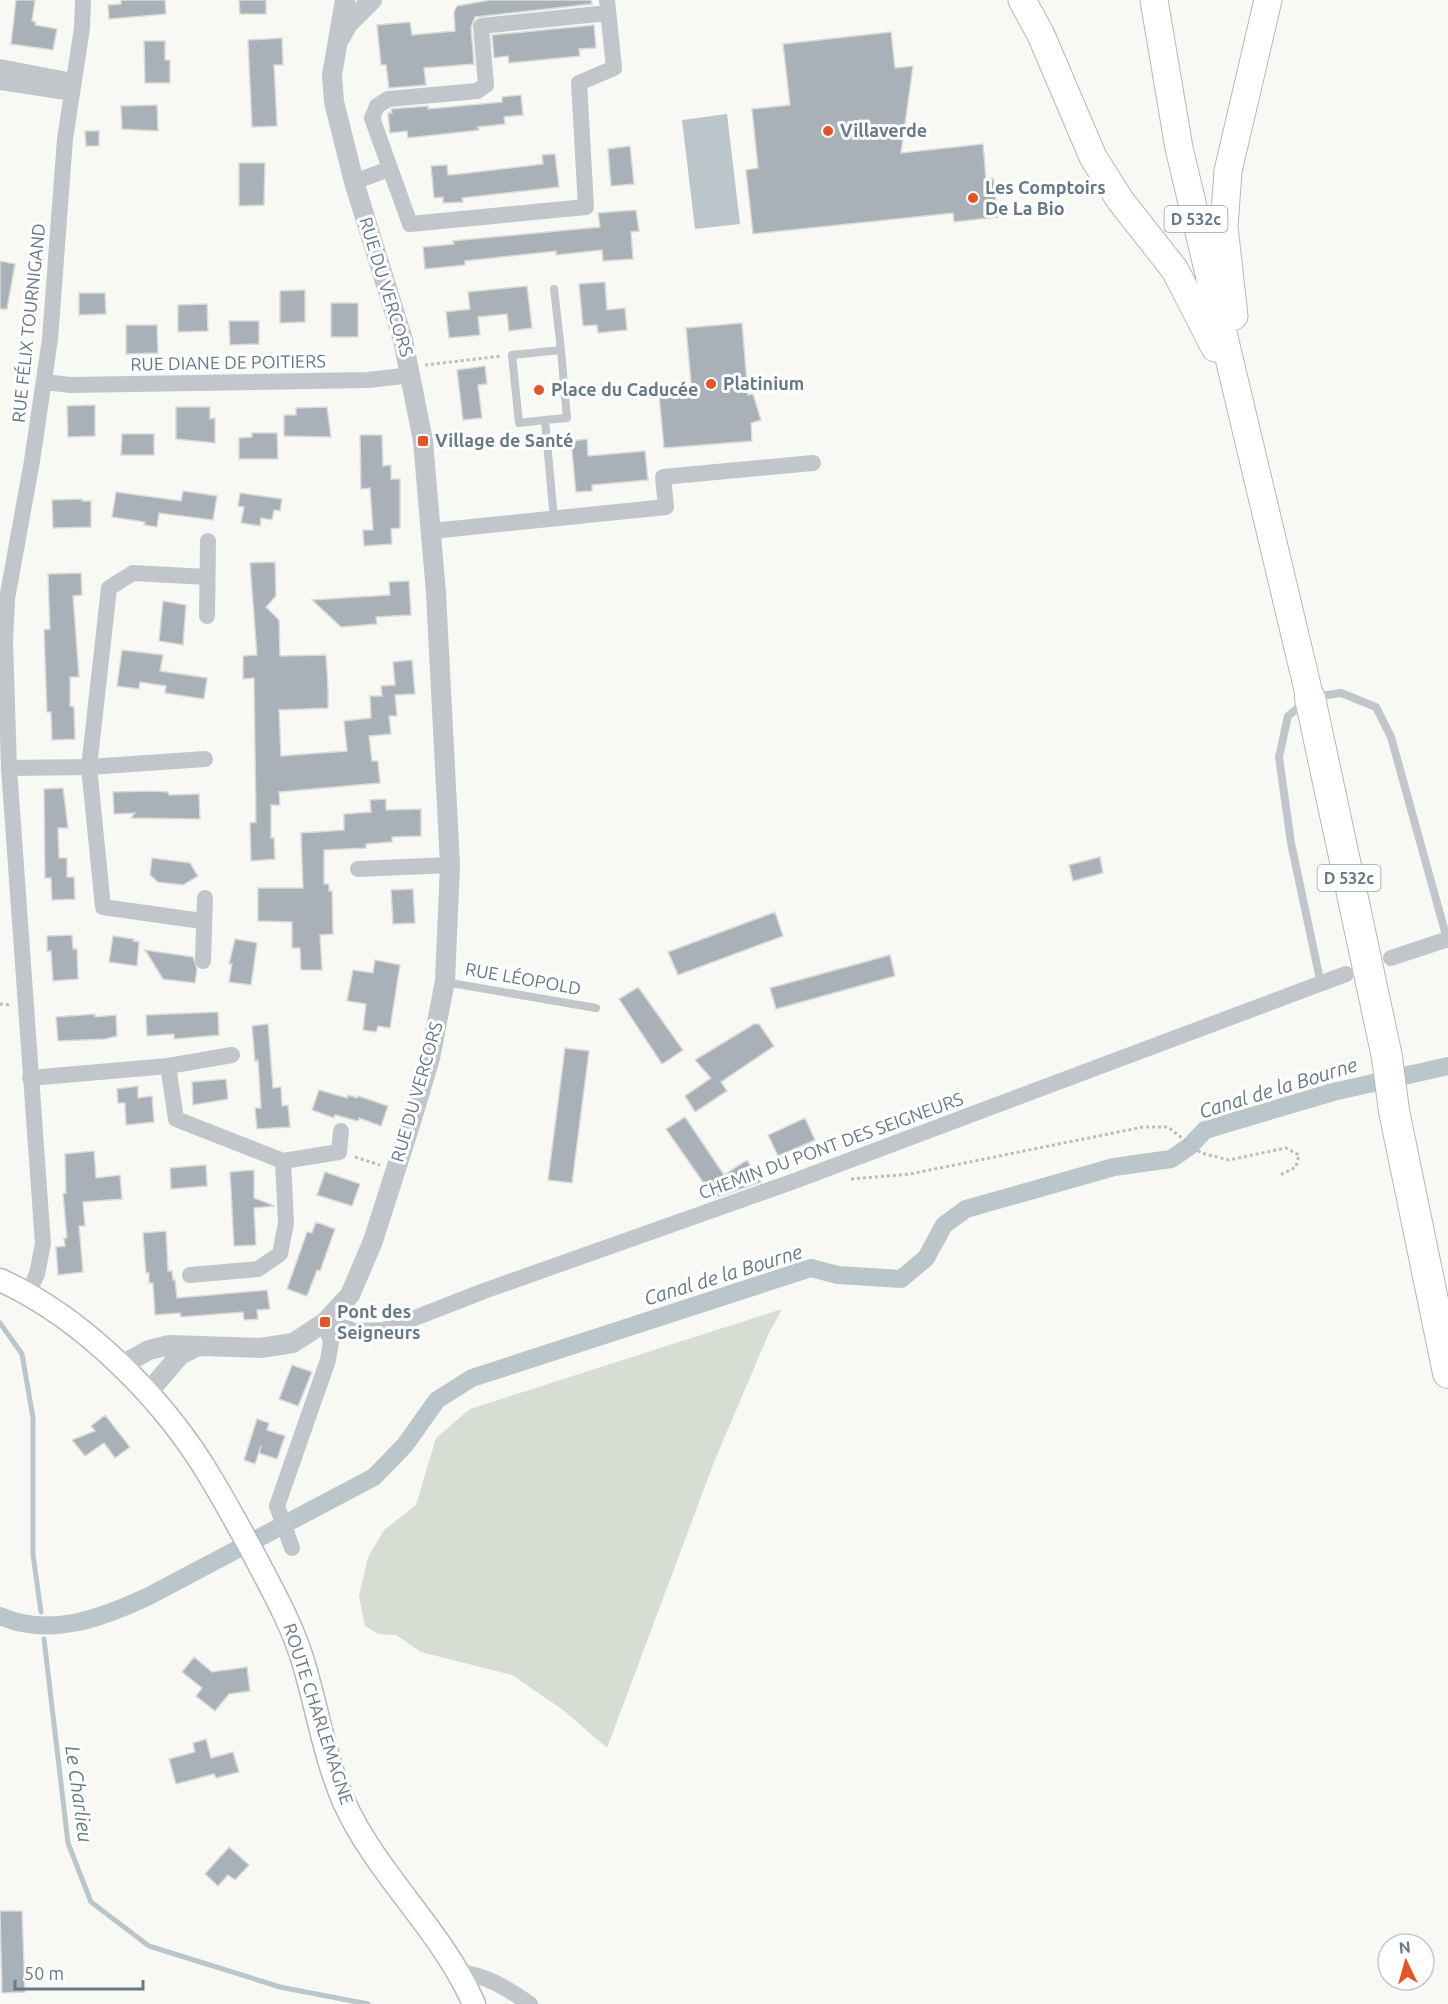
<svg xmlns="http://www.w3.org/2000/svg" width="1448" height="2004" viewBox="0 0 1448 2004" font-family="Ubuntu,sans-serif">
	<rect width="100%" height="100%" fill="#f8f8f5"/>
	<path fill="#d8ddd4" d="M782 1309 769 1333 714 1462 607 1748 563 1710 512 1675 421 1652 396 1635 378 1634 365 1626 359 1596 368 1557 384 1530 416 1505 436 1438 470 1409Z"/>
	<path fill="#bac6ca" d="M727 114 740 224 695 229 682 120Z"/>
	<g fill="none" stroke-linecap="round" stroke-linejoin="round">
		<path stroke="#bac6ca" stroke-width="5" d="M0 1323 22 1354 33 1418V1555L41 1612
			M44 1639 68 1843 91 1902 149 1946 280 1987 368 2004"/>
		<path stroke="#bac6ca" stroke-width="18" d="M0 1616C50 1638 102 1618 149 1596L374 1477 405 1445 437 1400 472 1378 811 1268 838 1275 901 1279 926 1258 944 1225 966 1209 1114 1167 1171 1159 1190 1146 1205 1130 1333 1092 1448 1066"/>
	</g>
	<path fill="#a8b1b7" stroke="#dadad8" stroke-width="1.5" d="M16 0H35L32 21 36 22 35 25 57 29 53 50 11 44Z
		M121 0H165L166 14 109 19 108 5 121 4Z
		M239 0H266V14H240Z
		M490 0H591L592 4 475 17 471 27 474 64 424 68 426 85 389 88 386 65H381L377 25 410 22 412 35 455 31 454 12 457 6Z
		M594 25 596 48 579 49 580 56 509 63 508 56 494 58 492 35Z
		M891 32 895 68 913 66 901 153 983 144 986 179 993 178 998 217 954 222 953 213 753 234 746 170 758 168 752 109 790 105 783 44Z
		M282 38 283 65H274L277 126 252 127 248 40Z
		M144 41H165V60H170V83H145Z
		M521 95 523 115 504 117 505 124 478 127 479 130 408 138 407 131 390 133 388 113H392L391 109 428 106V109L502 102V97Z
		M157 105 158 131 122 129 121 106Z
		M85 131H99V146H86Z
		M630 146 634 184 611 186 608 149Z
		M555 154 559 187 462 198 463 202 443 203V197L434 198 431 166 447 165 448 175 460 174 543 164 542 155Z
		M239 163H265L264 205 239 206Z
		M636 210 639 231 631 232 633 259 603 261 602 250 556 255V251L465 261V265L425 269 423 247 454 244 453 241 462 240 600 227 598 213Z
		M0 261 15 264 7 309H0Z
		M605 282 607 310 625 308 627 330 598 333 597 325 583 326 579 284Z
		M527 286 532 328 509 331 507 314 478 317 480 335 449 338 446 312 470 309 468 292Z
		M305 290V322L280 323V291Z
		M79 293H105L106 314 79 315Z
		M331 303H358V337H331Z
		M207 304 208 331 178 332V305Z
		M229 321H259V344L230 345Z
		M742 323 748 395 753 394 761 420 751 423 752 441 664 448 659 395 692 393 686 328Z
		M126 325H157L158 353 126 354Z
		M485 366 487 384 478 385 482 418 463 420 457 370Z
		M95 405V436L68 437 67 406Z
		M176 407H210V419L215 418V443L176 439Z
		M327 407 331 437 284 436V415H296V408Z
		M252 433H277L278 459H239V438L252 437Z
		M122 434H154V455H121Z
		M360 435H382L383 466 391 465V479H400V528L391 529 392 544 364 546 363 530H373L370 488 361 489Z
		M587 439 588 456 645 451 648 480 592 485V491L576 492 571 441Z
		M183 491 217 496 213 520 159 513 157 527 144 525 145 522 112 517 116 492 181 501Z
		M240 493 282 499 280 511 274 510 272 520 261 518 260 526 241 523 244 507 238 506Z
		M82 499V501H91V527L53 528 52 500Z
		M275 562 276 596 266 607 279 620 280 656 326 655 328 689V708L279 710 281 756 347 751 344 721 371 718 370 696H382L381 686 395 685 393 662 412 660 415 694 395 695 397 716H389L391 734 369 736 372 761H378L380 783 279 792 280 805H271V838H274L275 859 251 861 250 823 256 822 254 678 243 679V656L257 655 250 563Z
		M81 573 82 595 73 596 79 677H70V706L74 707 75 739 52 740 51 712H47L44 630 50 629 48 574Z
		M409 581 411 615 376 617 377 624 341 627 312 600 390 595 389 582Z
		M163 601 186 605 183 645 159 641Z
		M122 650 163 655 160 671 207 678 204 699 165 693 166 686 140 682 139 689 117 686Z
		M63 788 68 828H58L59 858H67V877H74L75 899 52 900 51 878H45L44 789Z
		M151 791 168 792 169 795 199 794 200 819 131 818 135 813 114 814 113 792Z
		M386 799V810L421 809V836L392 837V842L366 844V848L324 850V884H329V891H332L333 934 320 935 322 970H301L300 948H292V922L258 921V888H303L301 833 344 830V814L371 812 370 800Z
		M1100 857 1103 873 1073 881 1069 865Z
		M152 858 190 863 198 876 183 885 158 882 150 875Z
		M413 889 415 923 393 924 391 890Z
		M775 912 783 936 678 975 668 952Z
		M72 935 73 949H77L78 979 53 981 51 951H47V936Z
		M113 936 134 939 133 941 139 942 137 966 109 962Z
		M235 939 257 943 251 985 229 982 232 964H229Z
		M145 950 193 957 197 969 195 983 163 979Z
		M890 955 895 976 776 1009 770 988Z
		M375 960 400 965 390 1028 378 1026 376 1032 363 1030 366 1004 347 1001 353 970 373 973Z
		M638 987 683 1050 662 1064 619 999Z
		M218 1012 219 1035 174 1039V1034L147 1036 146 1015Z
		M95 1014V1017L116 1015 117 1036 105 1039 58 1041 56 1017Z
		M268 1024 273 1088 281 1087 282 1106 288 1105 290 1127 257 1129 255 1108H261L258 1060 255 1061 252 1026Z
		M754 1024H759L774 1046 721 1082 727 1091 695 1112 685 1096 711 1078 695 1060Z
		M565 1048 589 1051 572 1183 548 1180Z
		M226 1079 228 1099 193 1105 192 1082Z
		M138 1086V1098L152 1096 154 1122 126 1125 125 1103H118L117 1089Z
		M319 1090 347 1098 348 1095 357 1098 358 1096 388 1106 381 1126 359 1118 358 1121 335 1115 334 1118 312 1110Z
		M685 1117 724 1175 747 1160 761 1182 714 1198 666 1129Z
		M805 1118 815 1140 778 1156 768 1135Z
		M94 1151 96 1178 120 1175 122 1199 83 1202 85 1226H79L83 1272 58 1275 56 1247 65 1246 64 1238H67L63 1194 66 1193 65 1154Z
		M206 1165 207 1186 171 1189 170 1168Z
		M254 1170V1198L275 1206 254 1208 256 1245 234 1246 230 1172Z
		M325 1172 360 1184 352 1206 317 1195Z
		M316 1222 335 1229 320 1271 317 1270 307 1296 287 1289 307 1232 312 1233Z
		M166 1231 168 1271H172L173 1280H175L177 1298 267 1290 270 1309 257 1310 258 1319 244 1320 243 1312 181 1317 180 1313 155 1315 153 1283H149V1273H146L143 1233Z
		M292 1365 312 1372 298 1406 279 1399Z
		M105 1415 130 1447 115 1458 104 1443 85 1456 72 1440 95 1431 91 1426Z
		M257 1419 269 1423 267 1430 285 1436 277 1459 259 1453 261 1446 255 1464 244 1460Z
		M194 1657 212 1672 247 1667 250 1691 229 1694 215 1711 196 1696 202 1688 182 1672Z
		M206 1739 211 1758 233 1752 239 1772 216 1778 214 1774 176 1784 169 1759 195 1752 193 1743Z
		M229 1847 249 1865 235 1880 228 1875 218 1886 205 1874Z
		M0 1911H22L25 1992 2 1993Z"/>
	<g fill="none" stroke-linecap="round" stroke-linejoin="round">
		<defs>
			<path id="secondary" d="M0 1280C84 1318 166 1401 212 1480 226 1503 239 1527 252 1551 270 1586 290 1620 302 1658 317 1706 324 1756 344 1802 377 1875 442 1930 474 2004"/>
			<path id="trunk" d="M1022 0 1041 35 1093 157 1120 200 1175 270 1215 348
				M1154 0 1179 148 1310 698
				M1234 316 1224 227 1228 171 1268 0"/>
			<path id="motorway" d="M1310 698 1387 1057 1394 1111 1448 1373"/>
		</defs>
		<use href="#secondary" stroke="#b4babe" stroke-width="25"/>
		<use href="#trunk" stroke="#b5b9bc" stroke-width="29"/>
		<use href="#motorway" stroke="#b5b9bc" stroke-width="32"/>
		<path stroke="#b9bdc0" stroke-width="3" stroke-dasharray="3 3" stroke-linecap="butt" d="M425 365 502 356
			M0 1004 10 1005
			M355 1157 380 1165
			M851 1179 910 1174 1143 1127H1168L1201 1153 1229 1160 1286 1148 1299 1155 1296 1167 1280 1175"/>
		<path stroke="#c1c6ca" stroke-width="8" d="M554 289 561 350
			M545 420 519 423 512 355 561 350 567 418 545 420 554 519
			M1315 697 1341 693 1376 707 1391 737 1447 939
			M1304 703 1288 716 1279 757 1291 843 1321 984
			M445 982 596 1008"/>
		<path stroke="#c1c6ca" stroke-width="16" d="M607 0 614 68 579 83 586 207 410 224 372 118 377 106 388 99 477 91 486 85 481 26 608 13
			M0 67 73 81
			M0 82 72 93
			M354 182 389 169
			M45 382 70 385 368 380 412 375
			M432 531 666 507 663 477 813 463
			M207 616 208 541
			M9 768 89 767 205 759
			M358 869 450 865
			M202 921 103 907 89 767 109 588 133 573 207 577
			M1391 958 1448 939
			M203 961 205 898
			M168 1066 176 1119 283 1161
			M30 1078 168 1066 232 1055
			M283 1161 339 1152 341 1131
			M190 1275 258 1269 280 1254 286 1223 283 1161
			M28 1293 37 1274 43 1244 9 768 5 641 7 599 32 461 50 339 65 139 82 28 83 0
			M325 1322 355 1331 384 1330 484 1291 789 1183 1346 974
			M292 1548 277 1506 328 1360 331 1342 325 1322
			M458 1972C487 1975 506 1988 530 2004"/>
		<path stroke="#c1c6ca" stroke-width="20" d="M340 38 348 24 372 0
			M120 1366 149 1350 169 1345 260 1348 293 1343 325 1322 350 1295 373 1241 411 1122 430 1058 445 981 450 865 436 593 423 441 403 340 354 182 334 102 332 75 345 0
			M147 1394 180 1355 198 1346"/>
		<use href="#secondary" stroke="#fff" stroke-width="22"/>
		<use href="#trunk" stroke="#fff" stroke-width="27"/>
		<use href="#motorway" stroke="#fff" stroke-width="30"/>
	</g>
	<g fill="#e45429" stroke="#fff" stroke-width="2">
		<circle cx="828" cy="131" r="6"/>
		<circle cx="973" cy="198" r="6"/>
		<circle cx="711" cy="384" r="6"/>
		<circle cx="539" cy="390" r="6"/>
		<rect x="417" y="435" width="12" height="12" rx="3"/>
		<rect x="319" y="1316" width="12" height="12" rx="3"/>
	</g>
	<g text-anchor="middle" stroke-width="6" stroke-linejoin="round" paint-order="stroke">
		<g fill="#fff" stroke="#95a1ab" stroke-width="1.5">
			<rect x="1164.5" y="206" width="63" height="26" rx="4.5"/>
			<rect x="1317.5" y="865" width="63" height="26" rx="4.5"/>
		</g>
		<g font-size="16" font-weight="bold" fill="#677987">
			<text x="1196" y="225">D 532c</text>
			<text x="1349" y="884">D 532c</text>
		</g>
		<g font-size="18" font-weight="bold" fill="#677987" stroke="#fff" text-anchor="start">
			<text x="840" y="137">Villaverde</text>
			<text x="985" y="194">Les Comptoirs<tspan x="985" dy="21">De La Bio</tspan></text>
			<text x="723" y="390">Platinium</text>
			<text x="551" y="396">Place du Caducée</text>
			<text x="435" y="447">Village de Santé</text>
			<text x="337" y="1318">Pont des<tspan x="337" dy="21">Seigneurs</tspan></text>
		</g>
		<g font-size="18" fill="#677987" stroke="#fff">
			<text transform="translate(386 287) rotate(73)" y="6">RUE DU VERCORS</text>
			<text transform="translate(29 323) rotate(-84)" y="6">RUE FÉLIX TOURNIGAND</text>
			<text transform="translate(228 363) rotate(-1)" y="6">RUE DIANE DE POITIERS</text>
			<text transform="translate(523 979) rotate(10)" y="6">RUE LÉOPOLD</text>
			<text transform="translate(417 1092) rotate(-74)" y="6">RUE DU VERCORS</text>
			<text transform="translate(831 1146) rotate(-20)" y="6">CHEMIN DU PONT DES SEIGNEURS</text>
			<text transform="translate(318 1714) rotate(72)" y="6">ROUTE CHARLEMAGNE</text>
		</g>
		<g font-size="20" font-style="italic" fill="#637a82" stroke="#fff">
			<text transform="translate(1278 1088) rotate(-17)" y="7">Canal de la Bourne</text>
			<text transform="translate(723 1275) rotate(-17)" y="7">Canal de la Bourne</text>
			<text transform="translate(79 1794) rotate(82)" y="7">Le Charlieu</text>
		</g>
	</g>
	<g transform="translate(1406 1962) rotate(355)"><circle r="28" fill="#ffffff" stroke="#c2c9cf" stroke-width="1.5"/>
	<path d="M0-4.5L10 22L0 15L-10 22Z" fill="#e45429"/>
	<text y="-9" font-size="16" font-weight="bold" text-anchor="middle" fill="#677987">N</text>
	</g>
	<path d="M15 1980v9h128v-9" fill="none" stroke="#677987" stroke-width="3"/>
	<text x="24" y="1980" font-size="18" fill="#677987" stroke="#ffffff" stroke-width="4.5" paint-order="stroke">50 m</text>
</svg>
